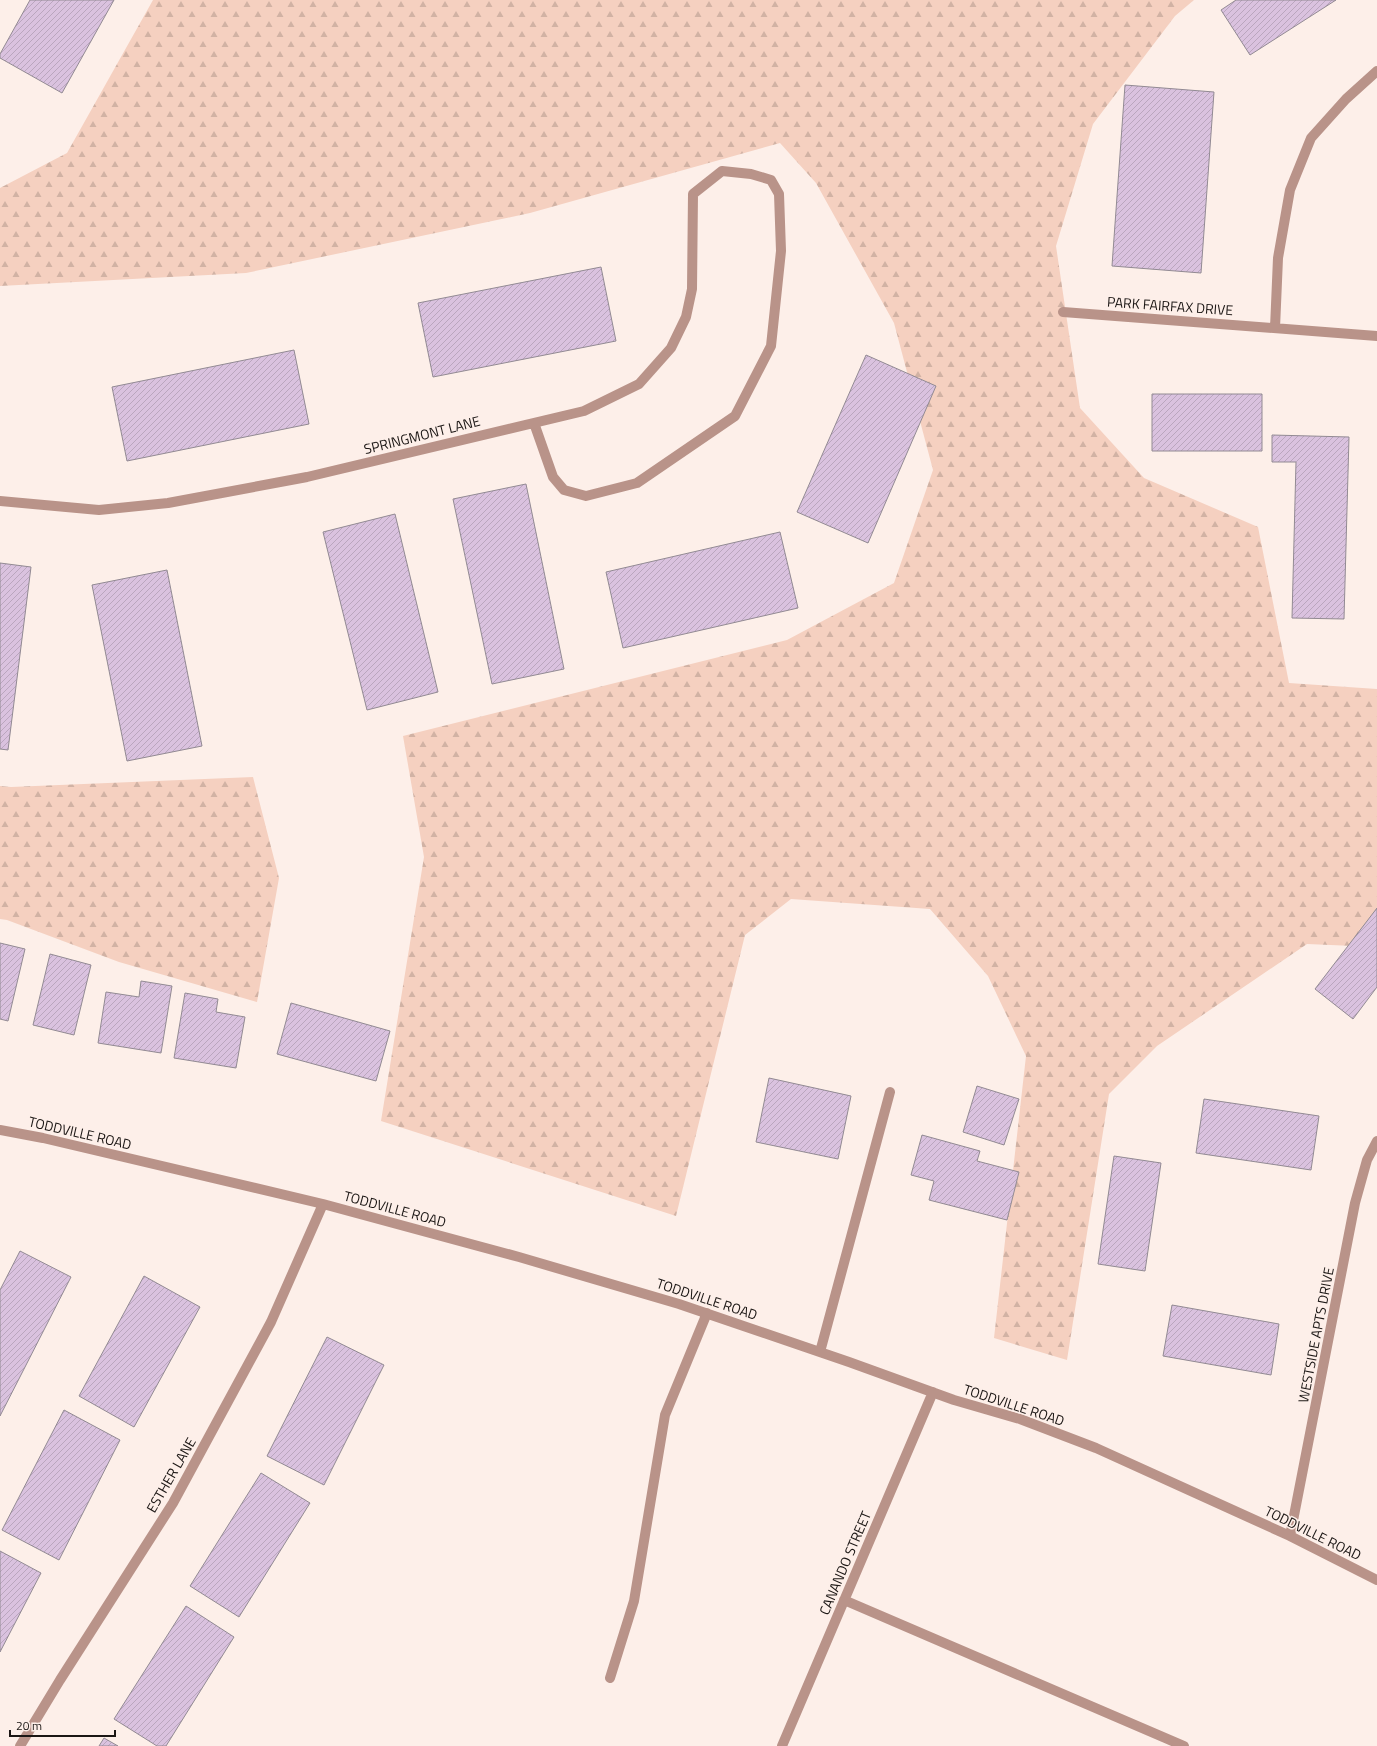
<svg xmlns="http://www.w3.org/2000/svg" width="1377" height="1746" viewBox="0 0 1377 1746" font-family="'Titillium Web',sans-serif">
	<defs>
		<pattern id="forest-firs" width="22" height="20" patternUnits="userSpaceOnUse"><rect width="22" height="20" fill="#f5d0c0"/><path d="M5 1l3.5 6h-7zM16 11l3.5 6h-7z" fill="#d1b2a4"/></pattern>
		<pattern id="building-hatch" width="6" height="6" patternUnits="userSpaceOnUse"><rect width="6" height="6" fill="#dac2df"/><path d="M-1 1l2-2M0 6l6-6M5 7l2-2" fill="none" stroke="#baa6be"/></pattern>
	</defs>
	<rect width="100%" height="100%" fill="#fdefe9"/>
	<path fill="url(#forest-firs)" d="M153 0H1194L1175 16 1093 124 1056 246 1080 408 1144 478 1258 527 1289 683 1377 689V947L1307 944 1157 1046 1109 1094 1067 1360 994 1338 1026 1056 988 976 930 909 791 899 745 935 676 1216 381 1121 424 857 403 736 787 640 894 583 933 470 894 323 816 183 780 143 530 213 246 273 0 286V188L67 153Z
		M253 777 279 878 257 1002 119 962 7 920 0 919V786L11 787Z"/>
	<path fill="url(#building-hatch)" stroke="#928a93" d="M30 0H114L62 93 0 58V54Z
		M1236 0H1336L1250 55 1221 10Z
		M1125 85 1214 92 1201 273 1112 266Z
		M601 267 616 341 433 377 418 303Z
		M294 350 309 424 127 461 112 387Z
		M866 355 936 386 868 543 797 512Z
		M1152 394H1262V451H1152Z
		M1272 435 1349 437 1344 619 1292 618 1296 462H1272Z
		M526 484 564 669 492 684 453 499Z
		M395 514 438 692 367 710 323 532Z
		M780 532 798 608 623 648 606 572Z
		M0 563 31 567 8 750 0 749Z
		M167 570 202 746 127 761 92 585Z
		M1377 908V987L1353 1019 1315 989Z
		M0 943 25 949 8 1021 0 1019Z
		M50 954 91 965 74 1035 33 1025Z
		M141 981 172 986 161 1053 98 1043 106 992 139 997Z
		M185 993 218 999 216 1012 245 1017 236 1068 174 1058Z
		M291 1003 390 1031 376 1081 277 1054Z
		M769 1078 851 1096 838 1159 756 1142Z
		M977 1086 1019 1099 1004 1145 963 1132Z
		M1204 1099 1319 1116 1311 1170 1196 1153Z
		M922 1135 980 1151 977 1161 1019 1172 1007 1220 929 1200 934 1181 911 1175Z
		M1114 1156 1161 1163 1145 1271 1098 1264Z
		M20 1251 71 1277 0 1416V1290Z
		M144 1276 200 1307 134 1427 79 1396Z
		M1172 1305 1279 1324 1271 1375 1163 1356Z
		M327 1337 384 1365 324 1485 267 1456Z
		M64 1410 120 1440 59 1560 2 1530Z
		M261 1473 310 1503 239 1617 190 1586Z
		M0 1551 41 1573 0 1652Z
		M186 1606 234 1637 166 1746H157L114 1719Z
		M104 1738 118 1746H99Z"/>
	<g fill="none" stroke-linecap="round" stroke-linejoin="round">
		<path stroke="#b99389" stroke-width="10" d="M1063 312 1377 336
			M1275 328 1278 258 1290 190 1311 138 1346 99 1377 71
			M0 501 99 510 168 503 307 477 584 411 639 384 671 348 686 317 692 289 693 194 722 171 751 174 771 180 779 194 781 251 771 346 735 416 637 483 586 496 564 490 553 477 534 423
			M0 1130 43 1138 323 1204 519 1257 679 1304 849 1362 954 1400 1020 1419 1096 1448 1290 1536 1377 1580
			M820 1352 890 1092
			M1290 1536 1355 1203 1367 1160 1377 1141
			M844 1600 1184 1746
			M610 1678 634 1601 665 1415 707 1313
			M20 1746 60 1680 173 1503 271 1322 323 1204
			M782 1746 933 1392"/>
	</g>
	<g text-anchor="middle" stroke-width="3" stroke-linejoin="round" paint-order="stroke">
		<g font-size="14" fill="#1b1614" stroke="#fdefe9">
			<text transform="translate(1170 306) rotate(4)" y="5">PARK FAIRFAX DRIVE</text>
			<text transform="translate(422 435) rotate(-14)" y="5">SPRINGMONT LANE</text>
			<text transform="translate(80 1133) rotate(13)" y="5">TODDVILLE ROAD</text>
			<text transform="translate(395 1209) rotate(15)" y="5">TODDVILLE ROAD</text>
			<text transform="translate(707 1299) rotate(18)" y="5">TODDVILLE ROAD</text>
			<text transform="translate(1316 1335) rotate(-79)" y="5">WESTSIDE APTS DRIVE</text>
			<text transform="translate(1014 1405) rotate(18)" y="5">TODDVILLE ROAD</text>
			<text transform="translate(171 1475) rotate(-60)" y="5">ESTHER LANE</text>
			<text transform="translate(1313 1533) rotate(26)" y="5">TODDVILLE ROAD</text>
			<text transform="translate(845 1563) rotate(-67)" y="5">CANANDO STREET</text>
		</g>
	</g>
	<path d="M10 1730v6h105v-6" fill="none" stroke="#1b1614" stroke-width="2"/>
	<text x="16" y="1730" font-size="12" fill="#1b1614" stroke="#fdefe9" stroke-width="3" paint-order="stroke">20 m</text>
</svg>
